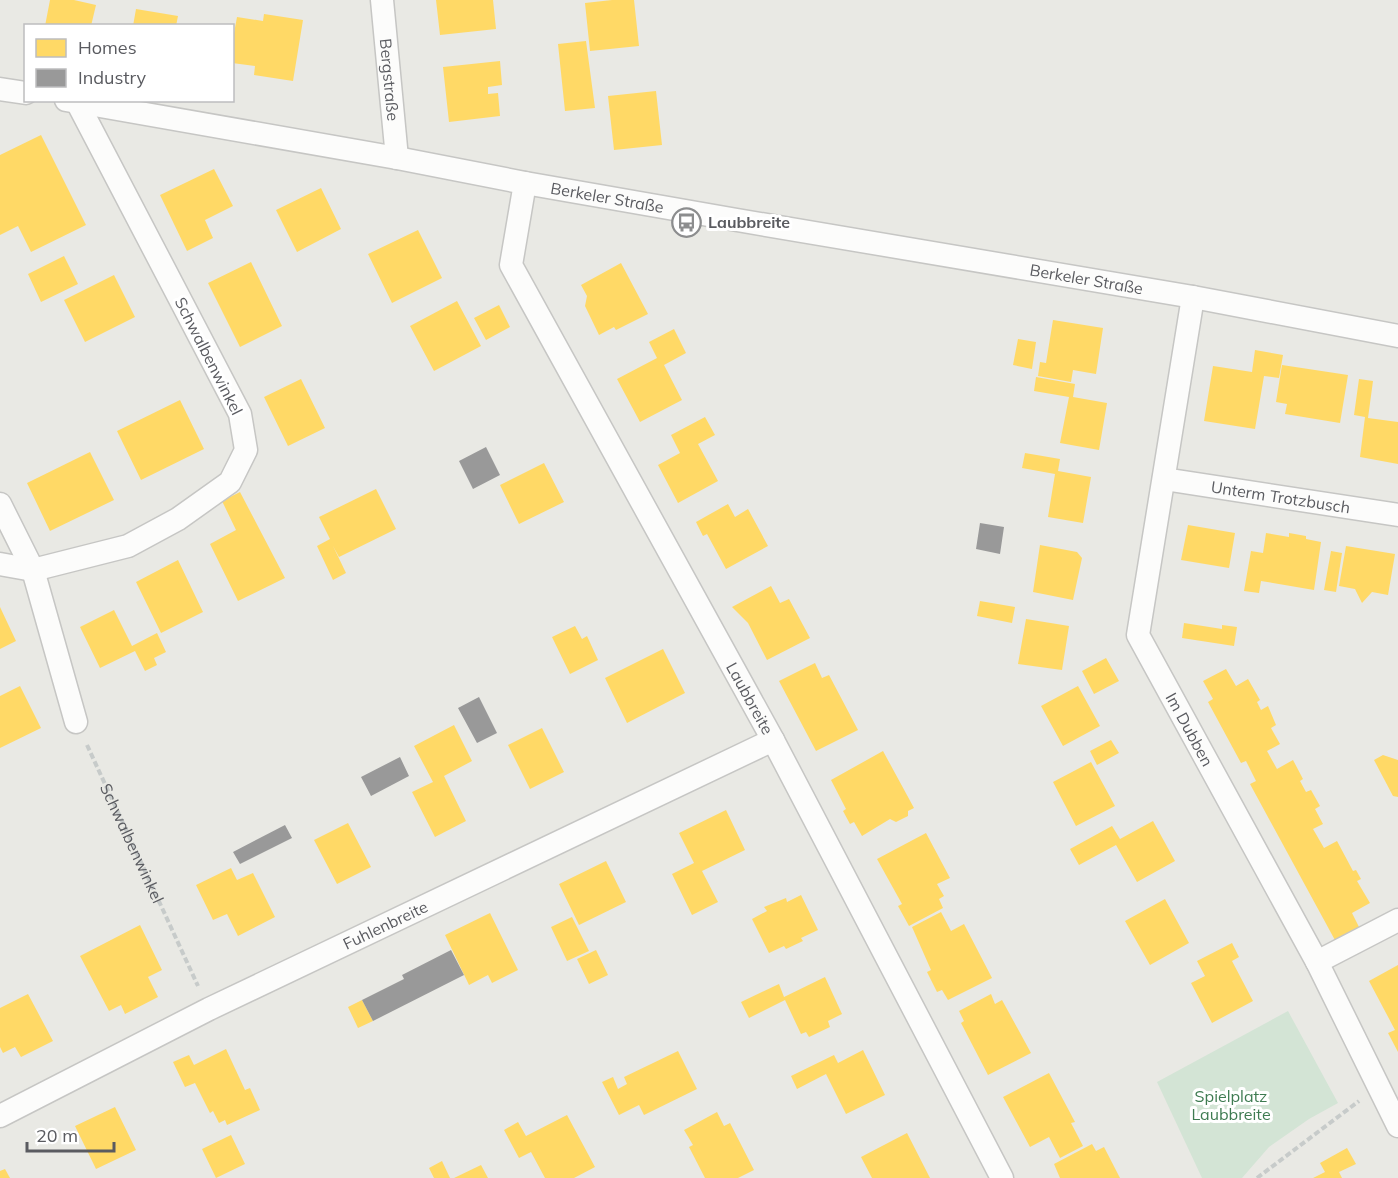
<svg xmlns="http://www.w3.org/2000/svg" width="1398" height="1178" viewBox="0 0 1398 1178" font-family="Mulish,sans-serif">
	<rect width="100%" height="100%" fill="#e9e9e4"/>
	<path fill="#d3e4d5" d="M1288 1011 1338 1103 1309 1119 1269 1147 1242 1178H1202L1157 1082Z"/>
	<path fill="#ffd966" d="M50 0H74L96 5 91 26H45Z
		M436 0H493L496 29 440 35Z
		M612 0H634L639 46 590 51 585 3Z
		M136 9 178 16 176 26H133Z
		M264 14 303 20 293 81 254 75 255 66 232 63V44L237 17 263 21Z
		M586 41 595 108 565 111 558 44Z
		M500 61 502 85 488 87V94L498 93 500 116 449 122 443 67Z
		M656 91 662 145 614 150 608 96Z
		M41 135 86 225 31 252 18 226 0 235V155Z
		M214 169 233 206 205 220 213 238 187 251 160 195Z
		M321 188 341 229 297 252 276 210Z
		M418 230 442 278 392 303 368 254Z
		M64 256 78 284 41 302 28 274Z
		M251 262 282 326 240 347 208 283Z
		M621 263 648 314 616 330 614 327 599 335 585 306 587 296 581 285Z
		M114 275 135 317 85 342 64 300Z
		M457 301 481 346 434 371 410 326Z
		M499 305 510 327 486 340 474 318Z
		M1053 320 1103 328 1096 374 1073 370 1071 382 1038 376 1040 362 1046 363Z
		M674 329 686 353 664 365 682 400 640 422 617 379 657 358 649 342Z
		M1018 339 1036 342 1032 369 1013 365Z
		M1255 350 1283 355 1279 378 1264 376 1255 429 1204 421 1213 366 1252 372Z
		M1282 365 1348 375 1340 423 1285 414 1287 404 1276 402Z
		M1036 377 1075 384 1073 397 1107 403 1099 450 1060 443 1069 397 1034 391Z
		M301 379 325 428 288 446 264 397Z
		M1359 379 1373 381 1368 418 1398 422V464L1360 457 1365 417 1354 415Z
		M180 400 204 449 141 480 117 431Z
		M705 417 715 435 698 444 718 481 678 503 658 465 680 453 671 435Z
		M90 452 114 500 50 531 27 483Z
		M1025 453 1060 459 1058 471 1091 477 1083 523 1048 517 1055 474 1022 468Z
		M544 463 564 502 519 524 500 485Z
		M376 489 396 529 339 557 333 546 346 573 333 580 317 546 330 539 319 517Z
		M240 492 285 578 238 601 210 544 236 530 222 501Z
		M728 504 735 517 748 509 768 546 726 569 707 534 703 536 696 522Z
		M1188 525 1235 533 1229 568 1181 560Z
		M1266 533 1289 537V533L1306 536V539L1321 542 1314 590 1261 581 1259 593 1244 591 1251 551 1263 553Z
		M1040 545 1077 552 1082 558 1073 600 1033 592Z
		M1346 546 1395 554 1388 595 1372 592 1362 603 1355 589 1339 586Z
		M1331 551 1342 553 1336 592 1324 590Z
		M178 560 203 612 161 633 136 582Z
		M771 586 780 603 789 599 810 638 767 660 748 623 732 607Z
		M980 601 1015 607 1012 623 977 616Z
		M0 607 16 641 0 649Z
		M114 610 132 646 157 633 166 652 154 658 157 665 145 671 135 651 100 668 80 627Z
		M1026 619 1069 626 1062 670 1018 664Z
		M1184 623 1222 629V625L1237 627 1234 646 1182 638Z
		M575 626 582 639 587 636 598 660 570 674 552 637Z
		M663 649 685 693 627 723 605 678Z
		M1106 658 1119 681 1094 694 1082 671Z
		M815 663 822 678 829 675 858 730 816 751 779 681Z
		M1226 669 1236 686 1248 679 1260 700 1257 702 1261 710 1268 706 1276 725 1271 728 1280 744 1267 751 1277 769 1293 760 1303 779 1300 781 1306 792 1311 790 1320 806 1315 809 1323 824 1313 829 1324 848 1337 841 1353 871 1356 870 1361 879 1357 881 1370 903 1352 913 1360 929 1336 942 1250 784 1256 781 1246 761 1241 763 1208 702 1213 699 1203 681Z
		M20 686 41 728 0 748V696Z
		M1078 686 1100 726 1063 746 1041 706Z
		M454 725 472 761 444 776 466 821 435 837 412 792 433 782 414 746Z
		M542 728 564 772 530 789 508 745Z
		M1111 740 1119 753 1097 765 1090 751Z
		M883 751 914 808 908 811V816L896 822 890 819 862 836 854 822 850 824 843 811 846 809 831 780Z
		M1383 755 1398 760V797L1393 796 1374 760Z
		M1091 762 1115 806 1076 826 1053 782Z
		M726 810 745 850 702 871 718 902 692 915 672 874 694 863 679 833Z
		M1153 821 1175 861 1137 882 1116 845 1079 865 1070 849 1112 826 1120 839Z
		M348 823 371 867 337 884 314 840Z
		M926 833 950 878 937 884 944 896 939 899 943 908 909 926 898 906 902 904 877 859Z
		M606 861 626 902 579 925 559 884Z
		M231 868 237 880 253 873 275 917 238 936 227 914 213 920 196 885Z
		M801 895 818 930 801 938 803 941 786 949 784 946 769 953 752 919 767 911 764 907 786 898 787 902Z
		M1165 899 1189 943 1150 965 1125 921Z
		M941 912 951 931 964 924 992 978 948 1000 942 990 937 992 927 972 931 970 912 927Z
		M490 913 518 970 492 983 488 975 469 985 445 935Z
		M572 917 589 951 567 961 551 927Z
		M140 925 162 970 148 977 158 997 125 1014 121 1005 109 1011 80 956Z
		M1232 943 1239 957 1232 961 1253 1001 1212 1023 1191 983 1205 976 1197 961Z
		M596 950 608 975 589 984 577 959Z
		M1398 965V1052L1388 1033 1395 1030 1369 981Z
		M825 977 842 1014 828 1021 830 1027 809 1037 806 1032 801 1034 785 1000 749 1018 741 1002 779 984 784 997Z
		M28 994 53 1041 21 1057 15 1047 3 1053 0 1047V1008Z
		M991 994 995 1004 1002 1000 1031 1053 988 1075 961 1023 964 1021 959 1011Z
		M362 1000 373 1021 358 1028 348 1007Z
		M226 1049 245 1090 250 1088 260 1110 227 1125 225 1120 219 1123 213 1111 210 1113 195 1083 185 1087 173 1062 189 1055 194 1065Z
		M863 1050 885 1095 846 1114 826 1074 797 1089 791 1076 834 1055 838 1063Z
		M678 1051 697 1089 644 1115 639 1105 619 1115 602 1082 613 1077 618 1089 627 1084 624 1077Z
		M1049 1073 1075 1122 1071 1123 1083 1146 1060 1158 1049 1137 1030 1147 1003 1097Z
		M115 1107 136 1150 96 1169 75 1126Z
		M717 1112 724 1126 730 1123 754 1170 738 1178H705L689 1147 693 1145 684 1130Z
		M567 1115 595 1167 574 1178H545L531 1152 519 1158 504 1130 518 1122 526 1136Z
		M907 1133 930 1178H872L861 1157Z
		M231 1135 245 1164 216 1178 202 1149Z
		M1092 1144 1096 1151 1104 1147 1120 1178H1060L1054 1164Z
		M1347 1148 1356 1164 1339 1172 1342 1178H1313L1325 1172 1320 1163Z
		M442 1161 450 1178H434L429 1168Z
		M481 1165 488 1178H454Z
		M5 1169 10 1178H0V1171Z"/>
	<path fill="#999" d="M486 447 500 475 473 489 459 461Z
		M980 523 1004 527 1000 554 976 549Z
		M479 697 497 733 477 743 458 708Z
		M400 757 409 776 371 796 361 777Z
		M285 825 292 838 240 864 233 852Z
		M451 950 464 975 373 1021 362 1000 404 979 402 975Z"/>
	<g fill="none" stroke-linecap="round" stroke-linejoin="round">
		<defs>
			<g id="minor">
				<path id="s2" d="M382 0 397 158"/>
				<path d="M0 89 26 93"/>
				<path id="s3" d="M66 100 397 158 525 183 737 220 1193 297 1398 336"/>
				<path id="s4" d="M525 183 511 265 773 740 1002 1178"/>
				<path id="s5" d="M1193 297 1138 635 1317 962 1398 1126"/>
				<path id="s6" d="M1164 479 1398 515"/>
				<path d="M0 504 33 570 76 722"/>
				<path d="M0 564 33 570 128 546 178 519 230 482 246 450 240 414 77 102"/>
				<path d="M1317 962 1398 920"/>
				<path id="s7" d="M0 1116 209 1009 773 740"/>
			</g>
		</defs>
		<use href="#minor" stroke="#c6c6c4" stroke-width="25"/>
		<g stroke="#c7cbca" stroke-width="4" stroke-dasharray="6 3" stroke-linecap="butt">
			<path id="s1" d="M87 745 198 986"/>
			<path d="M1257 1178 1359 1101"/>
		</g>
		<use href="#minor" stroke="#fcfcfb" stroke-width="22"/>
	</g>
	<defs>
		<symbol id="bus-ring" viewBox="-11 -11 22 22"><circle r="9.5" fill="#fff" stroke="#8c8d8e" stroke-width="1.5"/><path d="M-5-6H5V4H4V6H2V4H-2V6H-4V4H-5ZM-3.5-4V0h7V-4ZM-3.5 1.2v1.5H-2V1.2ZM2 1.2v1.5H3.5V1.2Z" fill="#8c8d8e"/></symbol>
	</defs>
	<g fill-rule="evenodd">
		<use href="#bus-ring" x="670" y="206" width="33" height="33"/>
	</g>
	<g text-anchor="middle" stroke-width="6" stroke-linejoin="round" paint-order="stroke">
		<g font-size="16" fill="#5a5b60" stroke="#fff">
			<text dy="6" stroke="none"><textPath href="#s2" startOffset="80">Bergstraße</textPath></text>
			<text dy="6" stroke="none"><textPath href="#s3" startOffset="550">Berkeler Straße</textPath></text>
			<text dy="6" stroke="none"><textPath href="#s3" startOffset="1036">Berkeler Straße</textPath></text>
			<text transform="translate(209 356) rotate(63)" y="6">Schwalbenwinkel</text>
			<text dy="6" stroke="none"><textPath href="#s6" startOffset="118">Unterm Trotzbusch</textPath></text>
			<text dy="6" stroke="none"><textPath href="#s4" startOffset="578">Laubbreite</textPath></text>
			<text dy="6" stroke="none"><textPath href="#s5" startOffset="450">Im Dubben</textPath></text>
			<text dy="6" stroke="none"><textPath href="#s1" startOffset="108">Schwalbenwinkel</textPath></text>
			<text dy="6" stroke="none"><textPath href="#s7" startOffset="430">Fuhlenbreite</textPath></text>
		</g>
		<g font-size="16" font-weight="bold" fill="#5a5b60" stroke="#fff" text-anchor="start">
			<text x="708" y="228">Laubbreite</text>
		</g>
		<g font-size="16" fill="#3e7b51" stroke="#fff">
			<text x="1231" y="1102">Spielplatz<tspan x="1231" dy="18">Laubbreite</tspan></text>
		</g>
	</g>
	<rect x="24" y="24" width="210" height="78" fill="#ffffff" stroke="#bdbdbf" stroke-width="1.5"/>
	<rect x="36" y="39" width="30" height="18" fill="#ffd966" stroke="#bdbdbf" stroke-width="1.5"/>
	<text x="78" y="54" font-size="18" fill="#5a5b60">Homes</text>
	<rect x="36" y="69" width="30" height="18" fill="#999999" stroke="#bdbdbf" stroke-width="1.5"/>
	<text x="78" y="84" font-size="18" fill="#5a5b60">Industry</text>
	<path d="M27 1142v9h87v-9" fill="none" stroke="#5a5b60" stroke-width="3"/>
	<text x="36" y="1142" font-size="18" fill="#5a5b60" stroke="#ffffff" stroke-width="4.5" paint-order="stroke">20 m</text>
</svg>
